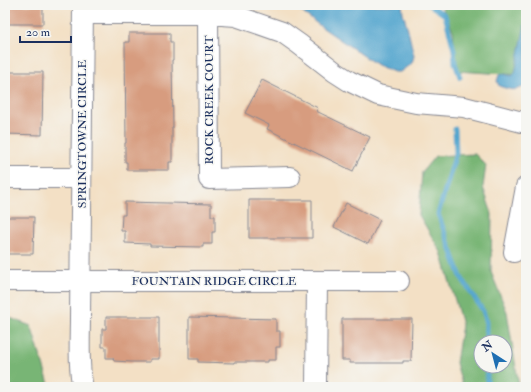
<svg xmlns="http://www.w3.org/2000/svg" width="531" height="392" viewBox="0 0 531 392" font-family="'IM FELL Double Pica',serif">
	<rect width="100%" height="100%" fill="#f6f6f2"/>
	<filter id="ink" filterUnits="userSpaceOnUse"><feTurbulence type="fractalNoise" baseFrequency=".025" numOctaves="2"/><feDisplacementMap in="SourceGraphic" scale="8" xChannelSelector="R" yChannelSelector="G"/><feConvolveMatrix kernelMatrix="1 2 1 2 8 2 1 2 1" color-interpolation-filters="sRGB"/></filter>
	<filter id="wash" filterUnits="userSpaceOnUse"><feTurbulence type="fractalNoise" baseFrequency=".012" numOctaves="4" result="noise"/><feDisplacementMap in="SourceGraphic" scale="16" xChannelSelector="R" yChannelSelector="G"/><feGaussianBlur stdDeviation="0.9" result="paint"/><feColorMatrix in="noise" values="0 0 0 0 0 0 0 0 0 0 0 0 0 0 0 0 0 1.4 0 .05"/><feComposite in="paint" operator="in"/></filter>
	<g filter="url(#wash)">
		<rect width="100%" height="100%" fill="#f3e0c5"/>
		<path fill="#78b574" stroke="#4a7269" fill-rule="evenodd" d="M441 5H526V63L521 75 456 71 453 31Z
			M475 154 486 165 483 187 492 214 491 272 507 312 519 387H463L456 363 462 325 457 307 441 252 419 215 422 172 435 156ZM481 342H505V366H481Z
			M5 316 31 326 50 387H5Z"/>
		<path fill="#53a5ce" stroke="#376a96" d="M296 5H402L403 13 407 26 414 56 412 63 400 72H394L377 65 323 28 303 13Z
			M526 20V85C516 92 511 90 499 86L497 81 499 75 503 74 512 76 515 73Z"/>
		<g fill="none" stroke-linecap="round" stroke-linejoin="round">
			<path stroke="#53a5ce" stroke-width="5" d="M430 5 445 15 454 50 455 63 460 77
				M455 129 456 153 438 214 461 277 483 311 486 320V342
				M487 366V387"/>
		</g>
		<g id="blocks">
			<path fill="#d79c7f" d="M5 5H43V24H5Z
				M129 33H170V42H173V60H172L173 128H172V162H169V170H127V162H125V143H126L125 42H129Z
				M5 72H43L42 135 5 134Z
				M262 80 318 108 316 111 370 137 353 171 267 129 269 125 245 113Z
				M249 200H312V238H249Z
				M125 202 211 204V216H215V232H212V244H203V247L150 246V244L125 243V231H121L122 215H125Z
				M346 203 380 220 368 244 334 227Z
				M5 217H34L33 254H5Z
				M106 317H159V359H150V362H131L114 361 113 358H106V347H102V329H106Z
				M189 317 276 319V331H280V347H276V360H268V362H234V363L198 362V359H189Z
				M342 319H412L411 361H403V363H350V360H342Z"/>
		</g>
	</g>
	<g filter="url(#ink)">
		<use href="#blocks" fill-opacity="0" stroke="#878892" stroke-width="1"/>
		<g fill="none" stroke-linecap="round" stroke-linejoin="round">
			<defs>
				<path id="minor" d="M83 5 80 317C80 338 78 368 83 387
					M83 14H208L236 16 282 32 299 44 335 72 349 81 378 95 416 103 464 107 526 123
					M208 14 209 179 290 177
					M5 178H81
					M514 252 526 187
					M5 281H317L316 387
					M317 281H399"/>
			</defs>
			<use href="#minor" stroke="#878892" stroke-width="22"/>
			<use href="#minor" stroke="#fff" stroke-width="20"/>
		</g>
	</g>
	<g text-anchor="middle" stroke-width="3" stroke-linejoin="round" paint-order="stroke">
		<g font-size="12" fill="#1b2f5e" stroke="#f6f6f2">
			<text transform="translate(209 100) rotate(-90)" y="4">ROCK CREEK COURT</text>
			<text transform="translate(82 134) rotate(-90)" y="4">SPRINGTOWNE CIRCLE</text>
			<text x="214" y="285">FOUNTAIN RIDGE CIRCLE</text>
		</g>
	</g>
	<rect width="531" height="392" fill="none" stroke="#f6f6f2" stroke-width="20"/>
	<g transform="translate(493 354) rotate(324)"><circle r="19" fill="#f6f6f2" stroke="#9ea6b7"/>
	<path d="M0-3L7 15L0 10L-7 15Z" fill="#1f6fb2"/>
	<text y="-6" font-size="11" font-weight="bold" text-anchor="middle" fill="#1b2f5e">N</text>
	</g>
	<path d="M20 36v6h51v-6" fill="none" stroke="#1b2f5e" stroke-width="2"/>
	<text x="26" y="36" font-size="12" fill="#1b2f5e" stroke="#f6f6f2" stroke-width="3" paint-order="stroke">20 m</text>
</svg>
